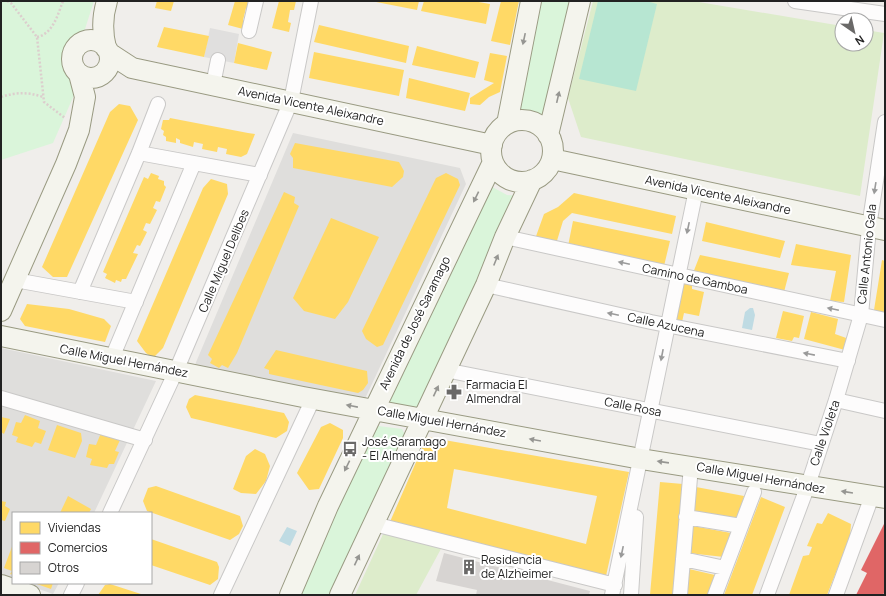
<svg xmlns="http://www.w3.org/2000/svg" width="886" height="596" viewBox="0 0 886 596" font-family="Manrope,sans-serif">
	<rect width="100%" height="100%" fill="#f0eeeb"/>
	<path fill="#dfdedc" d="M293 133 460 168 466 184 363 403 194 367Z
		M1 348 156 381 94 513H13V580L1 576Z
		M22 583H59L53 594Z"/>
	<path fill="#ddeccb" d="M593 1H693L842 26V44H866V30L884 33 860 196 581 137 568 98Z
		M384 532 442 547 416 595H355Z"/>
	<path fill="#daf5da" d="M1 1H94L85 29 63 59 67 75 78 86 53 143 1 160Z
		M538 1H571L544 117 514 111Z
		M485 183 507 195 519 196 417 411 392 406 387 397Z
		M378 426 402 429 405 435 332 595H297L373 431Z"/>
	<path fill="#b7e6d2" d="M598 1H646L657 4 636 91 579 79Z"/>
	<path fill="#e0dfde" d="M210 28 239 34 234 63 204 57Z"/>
	<path fill="#bfdbe3" d="M750 308H753L755 315 752 330 742 328 745 312Z
		M287 527 297 531 290 546 279 541Z"/>
	<path fill="#ffd966" fill-rule="evenodd" d="M157 1H174L171 11 155 8Z
		M235 1H251L249 8H246L243 20 246 21 243 29 228 25Z
		M279 1H296L294 10H290L288 22 291 23 289 32 272 28Z
		M371 1H419L417 10Z
		M424 1H473L490 4 486 24 421 11Z
		M501 1H519L510 45 491 41Z
		M319 25 409 46 406 63 314 42Z
		M164 27 209 36 204 57 157 47Z
		M238 43 272 52 267 70 234 63Z
		M417 46 479 62 475 78 412 65Z
		M314 52 404 70 399 96 309 78Z
		M490 53 507 56 500 92 489 97 480 105 470 104V98L494 83 484 80Z
		M409 78 470 93 465 111 406 98Z
		M119 104 130 106 138 120 67 277H53L42 267 110 112Z
		M170 118 248 133 255 134 247 154 241 157 226 154 227 149 218 147 217 152 202 149 203 144 194 142 193 147 180 143V140L176 138V143L166 141V137L163 135 164 131 161 129 163 120H169Z
		M295 143 399 162 404 171 403 177 392 187 293 168V158L290 154Z
		M151 173 159 176 158 179 164 181V185L166 187 160 202 156 201 153 208 157 210 150 224 146 223 143 230 147 232 140 246 137 245 133 253 138 254 126 279H122L121 282 116 280 115 283 105 278 107 274 103 272 144 177 148 179Z
		M446 173 458 179 460 185 383 345 377 347 366 339 362 331 436 178Z
		M211 179 227 184 228 194 163 348 153 358 146 353 137 341 203 188Z
		M284 192 295 197 294 203 299 206 237 353 228 368 222 365 219 368 210 363 212 359 208 355Z
		M574 193 676 216 672 234 572 213 563 221 556 244 535 239 544 214 558 207Z
		M331 218 379 237 348 302 335 319 304 311 293 298Z
		M573 221 670 241 664 266 568 246Z
		M706 222 785 241 780 258 702 241Z
		M796 244 851 255 844 302 830 301 836 271 791 265Z
		M700 255 789 273 784 292 693 273Z
		M882 260 885 261V313L874 310Z
		M682 282 692 285V289L704 292 699 316 684 313 682 322 673 320Z
		M27 304 69 309 104 319 111 326 105 342 25 326 20 319Z
		M783 311 804 316 799 338 794 337 792 341 776 338Z
		M811 312 838 319 835 334 849 339 845 350 804 339Z
		M276 350 367 371 368 383 363 390 358 393 269 374V370L264 368Z
		M195 395 284 413 289 422 287 431 276 438 191 418 186 407 189 399Z
		M25 415 40 421 38 428 46 431 41 444 35 442 32 447 16 442 18 437 12 435 16 422 21 423Z
		M1 417 10 419 4 434 1 432Z
		M330 423 343 430V438L319 489 309 490 297 473 321 427Z
		M57 425 81 433 82 441 75 458 48 450Z
		M101 433 120 440 115 451 119 452 114 464H109L107 468 90 465 92 459 86 457 89 444 96 445Z
		M427 437 629 472 606 576 389 524ZM454 469 597 496 586 544 447 508Z
		M255 449 265 454 270 466 266 481 256 494 241 493 233 489 246 456Z
		M660 482 683 484 675 595H650Z
		M156 486 240 516 243 526 239 534 230 540 147 511 143 501 148 488Z
		M696 487 744 496 740 519 693 512Z
		M68 496 91 509 89 513H60Z
		M761 497 785 507 752 595H724Z
		M1 501 6 502 5 506 10 509 5 521 1 520Z
		M828 513 851 524 850 537 827 595H789L803 556 809 555 812 547 807 546 817 523 822 524Z
		M693 526 731 533 724 557 688 553Z
		M151 539 217 562 219 567 218 579 210 585 151 565Z
		M13 544V575L10 574 12 571 4 568Z
		M689 569 715 575 710 595H686Z
		M34 583H53L51 589Z
		M110 584 144 595H98L105 585Z"/>
	<path fill="#e06666" d="M885 522V591L883 595H856L867 573 861 570Z"/>
	<path fill="#d7d4d2" d="M444 553 590 591 589 595H476L477 590 436 581Z"/>
	<g fill="none" stroke-linecap="round" stroke-linejoin="round">
		<defs>
			<path id="street" d="M795 1 885 14
				M249 31 256 1
				M213 85 218 60
				M139 153 260 175
				M505 237 885 320
				M15 280 136 302
				M486 285 651 322 848 361
				M80 292 139 153 158 104
				M112 358 194 163
				M445 370 821 444
				M1 398 145 440
				M836 400 885 411
				M110 513 176 371 291 101 311 1
				M686 517 741 526
				M374 524 615 585
				M683 559 725 568
				M71 595 77 583
				M221 595 313 399
				M612 595 696 190
				M631 595 636 517
				M680 595 691 466
				M715 595 754 492
				M767 595 808 485 836 400 861 315 869 227 885 122
				M836 595 872 496"/>
			<path id="secondary" d="M72 59a19 19 0 1 1 38 0a19 19 0 1 1-38 0Z
				M106 48C102 32 102 17 107 1
				M109 53 132 68 492 145
				M491 151a31 31 0 1 1 62 0a31 31 0 1 1-62 0Z
				M507 124 531 1
				M548 135 580 1
				M552 159 885 230
				M1 311 66 164 79 130 85 97 79 74
				M1 336 303 397 641 459 885 498
				M1 585 30 595
				M290 595 328 506 493 162
				M340 595 486 285 505 237 532 180"/>
		</defs>
		<use href="#street" stroke="#c9c8c7" stroke-width="16"/>
		<use href="#secondary" stroke="#999a82" stroke-width="22"/>
		<path stroke="#dccecd" stroke-width="2.5" stroke-dasharray="2 2" stroke-linecap="butt" d="M7 1 11 3 37 37 44 102 65 118
			M37 37C53 34 58 14 63 1
			M1 97C16 92 29 92 43 97"/>
		<use href="#street" stroke="#fdfcfc" stroke-width="14"/>
		<use href="#secondary" stroke="#f4f4ed" stroke-width="20"/>
	</g>
	<defs><path id="oneway-solid" d="M-6-.8H1V-3.2L6.5 0L1 3.2V.8H-6Z"/></defs>
	<g fill="#969692">
		<use href="#oneway-solid" transform="translate(524 39) rotate(102)"/>
		<use href="#oneway-solid" transform="translate(558 97) rotate(-77)"/>
		<use href="#oneway-solid" transform="translate(476 197) rotate(116)"/>
		<use href="#oneway-solid" transform="translate(496 260) rotate(-68)"/>
		<use href="#oneway-solid" transform="translate(436 391) rotate(-65)"/>
		<use href="#oneway-solid" transform="translate(352 406) rotate(-169)"/>
		<use href="#oneway-solid" transform="translate(535 440) rotate(-170)"/>
		<use href="#oneway-solid" transform="translate(663 462) rotate(-172)"/>
		<use href="#oneway-solid" transform="translate(347 466) rotate(116)"/>
		<use href="#oneway-solid" transform="translate(847 492) rotate(-171)"/>
		<use href="#oneway-solid" transform="translate(357 560) rotate(-65)"/>
	</g>
	<g fill="#9a9a9a">
		<use href="#oneway-solid" transform="translate(875 188) rotate(99)"/>
		<use href="#oneway-solid" transform="translate(688 228) rotate(102)"/>
		<use href="#oneway-solid" transform="translate(624 263) rotate(-168)"/>
		<use href="#oneway-solid" transform="translate(833 309) rotate(-168)"/>
		<use href="#oneway-solid" transform="translate(613 314) rotate(-168)"/>
		<use href="#oneway-solid" transform="translate(809 354) rotate(-169)"/>
		<use href="#oneway-solid" transform="translate(662 355) rotate(101)"/>
		<use href="#oneway-solid" transform="translate(622 552) rotate(102)"/>
	</g>
	<defs>
		<symbol id="pharmacy-bare" viewBox="-9 -9 18 18"><path d="M-2-6h4v4h4v4h-4v4h-4v-4h-4v-4h4Z" fill="#6a6968" stroke="#fff" stroke-width="2.5" paint-order="stroke"/></symbol>
		<symbol id="bus-bare" viewBox="-9 -9 18 18"><path d="M-5-6H5V4H4V6H2V4H-2V6H-4V4H-5ZM-3.5-4V0h7V-4ZM-3.5 1.2v1.5H-2V1.2ZM2 1.2v1.5H3.5V1.2Z" fill="#6a6968" stroke="#fff" stroke-width="2.5" paint-order="stroke"/></symbol>
		<symbol id="building-bare" viewBox="-9 -9 18 18"><path d="M-4-6H4V6H1V3H-1V6H-4ZM-2.5-4.3h1.7v1.8h-1.7ZM.8-4.3h1.7v1.8H.8ZM-2.5-1h1.7V.8h-1.7ZM.8-1h1.7V.8H.8Z" fill="#6a6968" stroke="#fff" stroke-width="2.5" paint-order="stroke"/></symbol>
	</defs>
	<g fill-rule="evenodd">
		<use href="#pharmacy-bare" x="443" y="381" width="22" height="22"/>
		<use href="#bus-bare" x="339" y="438" width="22" height="22"/>
		<use href="#building-bare" x="458" y="556" width="22" height="22"/>
	</g>
	<g text-anchor="middle" stroke-width="4" stroke-linejoin="round" paint-order="stroke">
		<g font-size="12" fill="#222" stroke="#fff">
			<text transform="translate(311 106) rotate(12)" y="4">Avenida Vicente Aleixandre</text>
			<text transform="translate(718 195) rotate(12)" y="4">Avenida Vicente Aleixandre</text>
			<text transform="translate(867 254) rotate(-84)" y="4">Calle Antonio Gala</text>
			<text transform="translate(224 261) rotate(-67)" y="4">Calle Miguel Delibes</text>
			<text transform="translate(695 279) rotate(12)" y="4">Camino de Gamboa</text>
			<text transform="translate(415 323) rotate(-64)" y="4">Avenida de José Saramago</text>
			<text transform="translate(666 325) rotate(12)" y="4">Calle Azucena</text>
			<text transform="translate(124 361) rotate(11)" y="4">Calle Miguel Hernández</text>
			<text transform="translate(633 407) rotate(11)" y="4">Calle Rosa</text>
			<text transform="translate(442 422) rotate(10)" y="4">Calle Miguel Hernández</text>
			<text transform="translate(825 433) rotate(-71)" y="4">Calle Violeta</text>
			<text transform="translate(761 478) rotate(10)" y="4">Calle Miguel Hernández</text>
		</g>
		<g font-size="12" fill="#222" stroke="#fff" text-anchor="start">
			<text x="466" y="389">Farmacia El<tspan x="466" dy="14">Almendral</tspan></text>
			<text x="362" y="446">José Saramago<tspan x="362" dy="14">- El Almendral</tspan></text>
			<text x="481" y="564">Residencia<tspan x="481" dy="14">de Alzheimer</tspan></text>
		</g>
	</g>
	<rect width="886" height="596" fill="none" stroke="#222222" stroke-width="4"/>
	<rect x="12" y="512" width="140" height="72" fill="#ffffff" stroke="#a7a7a7"/>
	<rect x="20" y="522" width="20" height="12" fill="#ffd966" stroke="#a7a7a7"/>
	<text x="48" y="532" font-size="12" fill="#222222">Viviendas</text>
	<rect x="20" y="542" width="20" height="12" fill="#e06666" stroke="#a7a7a7"/>
	<text x="48" y="552" font-size="12" fill="#222222">Comercios</text>
	<rect x="20" y="562" width="20" height="12" fill="#d7d4d2" stroke="#a7a7a7"/>
	<text x="48" y="572" font-size="12" fill="#222222">Otros</text>
	<g transform="translate(854 32) rotate(146)"><circle r="19" fill="#ffffff" stroke="#a7a7a7"/>
	<path d="M0-3L7 15L0 10L-7 15Z" fill="#6a6968"/>
	<text y="-6" font-size="11" font-weight="bold" text-anchor="middle" fill="#222222">N</text>
	</g>
</svg>
